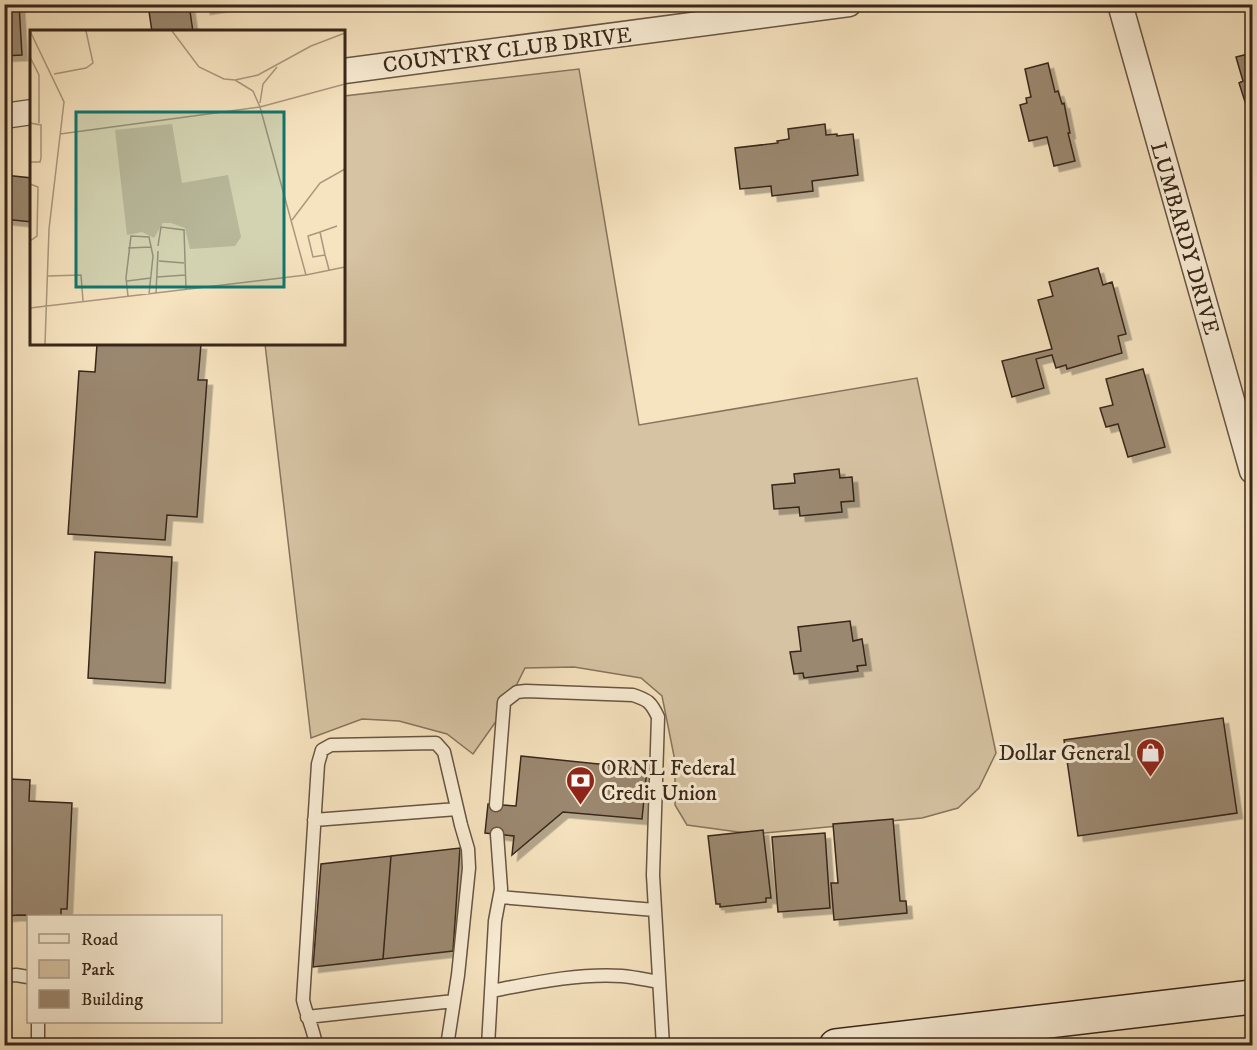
<svg xmlns="http://www.w3.org/2000/svg" width="1257" height="1050" viewBox="0 0 1257 1050" font-family="'IM FELL DW Pica',serif">
	<defs>
		<filter id="shadow"><feDropShadow dx="5.5" dy="5.5" stdDeviation="0" flood-color="#0004"/></filter>
	</defs>
	<rect width="100%" height="100%" fill="#f6e3bf"/>
	<filter id="stains"><feTurbulence type="fractalNoise" baseFrequency=".00333" numOctaves="4"/><feColorMatrix values="0 0 0 0 .2 0 0 0 0 .09 0 0 0 0 .02 0 0 0 .5 -.17"/></filter>
	<radialGradient id="worn" r=".72"><stop offset=".6" stop-color="#630" stop-opacity="0"/><stop offset="1" stop-color="#630" stop-opacity=".3"/></radialGradient>
	<path fill="#d6c3a3" stroke="#87745e" stroke-width="1.5" d="M579 69 639 425 917 378 996 753 979 788 958 808 922 818 753 834 687 825 675 805V761L662 696 641 678 574 667 525 668 504 710 473 754 447 734 399 721 362 719 311 738 265 344H344V96Z"/>
	<path fill="#9b8870" stroke="#38261a" stroke-width="1.5" filter="url(#shadow)" d="M4 4H19L22 55 4 56Z
		M148 4H189L193 32H152Z
		M204 4H237L205 9Z
		M1252 53V107L1247 108 1239 83 1243 81 1236 57Z
		M1048 63 1055 92 1058 91 1062 104 1064 103 1070 133H1068L1075 161 1054 166 1047 137 1029 141 1020 105 1027 103 1026 98 1031 97 1025 69Z
		M825 124 826 135 837 134V136L853 134 858 175 812 181 813 191 772 196 771 186 740 189 735 148 778 143 777 141 789 139 788 129Z
		M4 175 32 178V222L4 219Z
		M1098 268 1103 285 1112 282 1126 334 1118 336 1122 353 1067 369 1066 365 1056 368 1052 355 1036 359 1044 388 1012 397 1002 361 1052 349 1038 300 1053 296 1049 282Z
		M97 344H201L198 380H207L197 517 167 515 165 540 68 534 79 371 95 372Z
		M1143 369 1165 447 1128 457 1118 424 1106 427 1100 408 1113 405 1106 379Z
		M839 469 840 478 852 477 854 501 841 502 842 512 800 516 799 507 774 509 772 485 795 483 794 474Z
		M95 552 172 557 165 683 88 678Z
		M850 621 853 641 862 639 866 665 857 666 858 671 804 678 803 673 794 674 790 652 801 651 798 627Z
		M1223 718 1237 813 1078 836 1064 740Z
		M521 756 647 769 642 819 563 812 512 855 514 836 485 833 488 804 516 806Z
		M9 779 30 780 29 801 72 803 67 909H61V916L18 915 8 916V902H4V799H8Z
		M893 819 900 901H906L907 913 834 920 831 883H838L833 824Z
		M763 830 771 898H766V902L720 907V904H716L708 836Z
		M825 833 830 908 778 912 772 837Z
		M460 848 453 951 383 959 391 856Z
		M391 856 383 959 313 967 321 864Z"/>
	<g fill="none" stroke-linecap="round" stroke-linejoin="round">
		<defs>
			<path id="service" d="M496 805 504 702 517 692 526 691 633 695C648 700 651 702 658 717L653 875 663 1046
				M314 820 457 809
				M500 897 655 910
				M4 976 16 975 28 977
				M491 991C533 983 579 973 622 976 634 977 647 980 659 982
				M307 1017 454 1001
				M38 1022V1046
				M316 1046C315 1033 306 1014 303 1000L318 764 322 750 331 745 436 743 444 752 461 825 468 849 469 868 458 975 447 1046
				M488 1046 495 921 501 889 497 834"/>
			<path id="minor" d="M1120 4 1252 471
				M344 71 849 4
				M4 116 32 112"/>
			<path id="secondary" d="M836 1046 1252 997"/>
		</defs>
		<use href="#service" stroke="#685543" stroke-width="15"/>
		<use href="#minor" stroke="#685543" stroke-width="27"/>
		<use href="#secondary" stroke="#38261a" stroke-width="36"/>
		<use href="#service" stroke="#f9edd5" stroke-width="12"/>
		<use href="#minor" stroke="#f9edd5" stroke-width="24"/>
		<use href="#secondary" stroke="#f9edd5" stroke-width="33"/>
	</g>
	<defs>
		<symbol id="shop-pin" viewBox="-11 -11 22 30"><path d="M0 17L-7.5 6A9.5 9.5 0 1 1 7.5 6Z" fill="#8f2418" stroke="#f9edd5"/><path d="M-5-2.5h2.3a2.7 3.5 0 0 1 5.4 0H5L5.5 6h-11ZM-1.5-2.5h3a1.5 2.3 0 0 0-3 0Z" fill="#fff"/></symbol>
		<symbol id="bank-pin" viewBox="-11 -11 22 30"><path d="M0 17L-7.5 6A9.5 9.5 0 1 1 7.5 6Z" fill="#8f2418" stroke="#f9edd5"/><path d="M-6-4H6V4H-6ZM0-2.3a2.3 2.3 0 1 0 0 4.6a2.3 2.3 0 1 0 0-4.6Z" fill="#fff"/></symbol>
	</defs>
	<g fill-rule="evenodd">
		<use href="#shop-pin" x="1134" y="736" width="33" height="45"/>
		<use href="#bank-pin" x="564" y="764" width="33" height="45"/>
	</g>
	<g text-anchor="middle" stroke-width="6" stroke-linejoin="round" paint-order="stroke">
		<g font-size="22" fill="#38261a" stroke="#f9edd5">
			<text transform="translate(507 49) rotate(-7)" y="8">COUNTRY CLUB DRIVE</text>
			<text transform="translate(1186 238) rotate(74)" y="8">LUMBARDY DRIVE</text>
		</g>
		<g font-size="22" fill="#38261a" stroke="#f9edd5" text-anchor="end">
			<text x="1130" y="760">Dollar General</text>
			<text x="601" y="775" text-anchor="start">ORNL Federal<tspan x="601" dy="25">Credit Union</tspan></text>
		</g>
	</g>
	<g transform="translate(30 30)">
		<rect width="315" height="315" fill="#f6e3bf"/>
		<path d="M142 94 152 153 198 145 211 207 205 216 160 219 155 198 141 193H133L124 208 112 202 97 205 85 100Z" fill="#d6c3a3"/>
		<path fill="none" stroke="#aa977d" stroke-width="1.5" d="M0 1 34 72 19 199 15 314M142 1 169 37 194 49 205 50 228 45 281 16 315 3M0 27 9 45V93M24 44 56 38 63 33 56 1M205 50 223 61 230 77 276 245M230 73 233 54 247 37M0 93 11 95V128L10 132H0M30 104 230 77 315 54M0 154 8 157 7 206 0 211M262 190 290 153 315 139M290 202 307 196M128 216 131 197 154 200 156 259M98 218 121 217M295 225 283 227 278 206 290 202 295 225 297 232 299 240M129 231 154 233M18 246 51 245 53 271M127 247 155 245M97 251 121 248M126 263 128 221M98 266 96 248 101 206 119 207 123 226 119 264M0 278 276 245 315 237"/>
		<path fill="#0f766e" fill-opacity="0.15" stroke="#0f766e" stroke-width="3" d="M46 82H254V257H46Z"/>
		<rect width="315" height="315" fill="none" stroke="#38261a" stroke-width="3"/>
	</g>
	<rect width="1257" height="1050" fill="none" stroke="#f6e3bf" stroke-width="24"/>
	<rect x="6" y="6" width="1245" height="1038" fill="none" stroke="#38261a" stroke-width="3"/>
	<rect x="12" y="12" width="1233" height="1026" fill="none" stroke="#38261a" stroke-width="1.5"/>
	<rect x="27" y="915" width="195" height="108" fill="#f9edd5" stroke="#ac9d8a" stroke-width="1.5"/>
	<rect x="39" y="934" width="30" height="9" fill="#f9edd5" stroke="#ac9d8a" stroke-width="1.5"/>
	<text x="81" y="945" font-size="18" fill="#38261a">Road</text>
	<rect x="39" y="960" width="30" height="18" fill="#d6c3a3" stroke="#ac9d8a" stroke-width="1.5"/>
	<text x="81" y="975" font-size="18" fill="#38261a">Park</text>
	<rect x="39" y="990" width="30" height="18" fill="#9b8870" stroke="#ac9d8a" stroke-width="1.5"/>
	<text x="81" y="1005" font-size="18" fill="#38261a">Building</text>
	<rect width="100%" height="100%" filter="url(#stains)"/>
	<rect width="100%" height="100%" fill="url(#worn)"/>
</svg>
